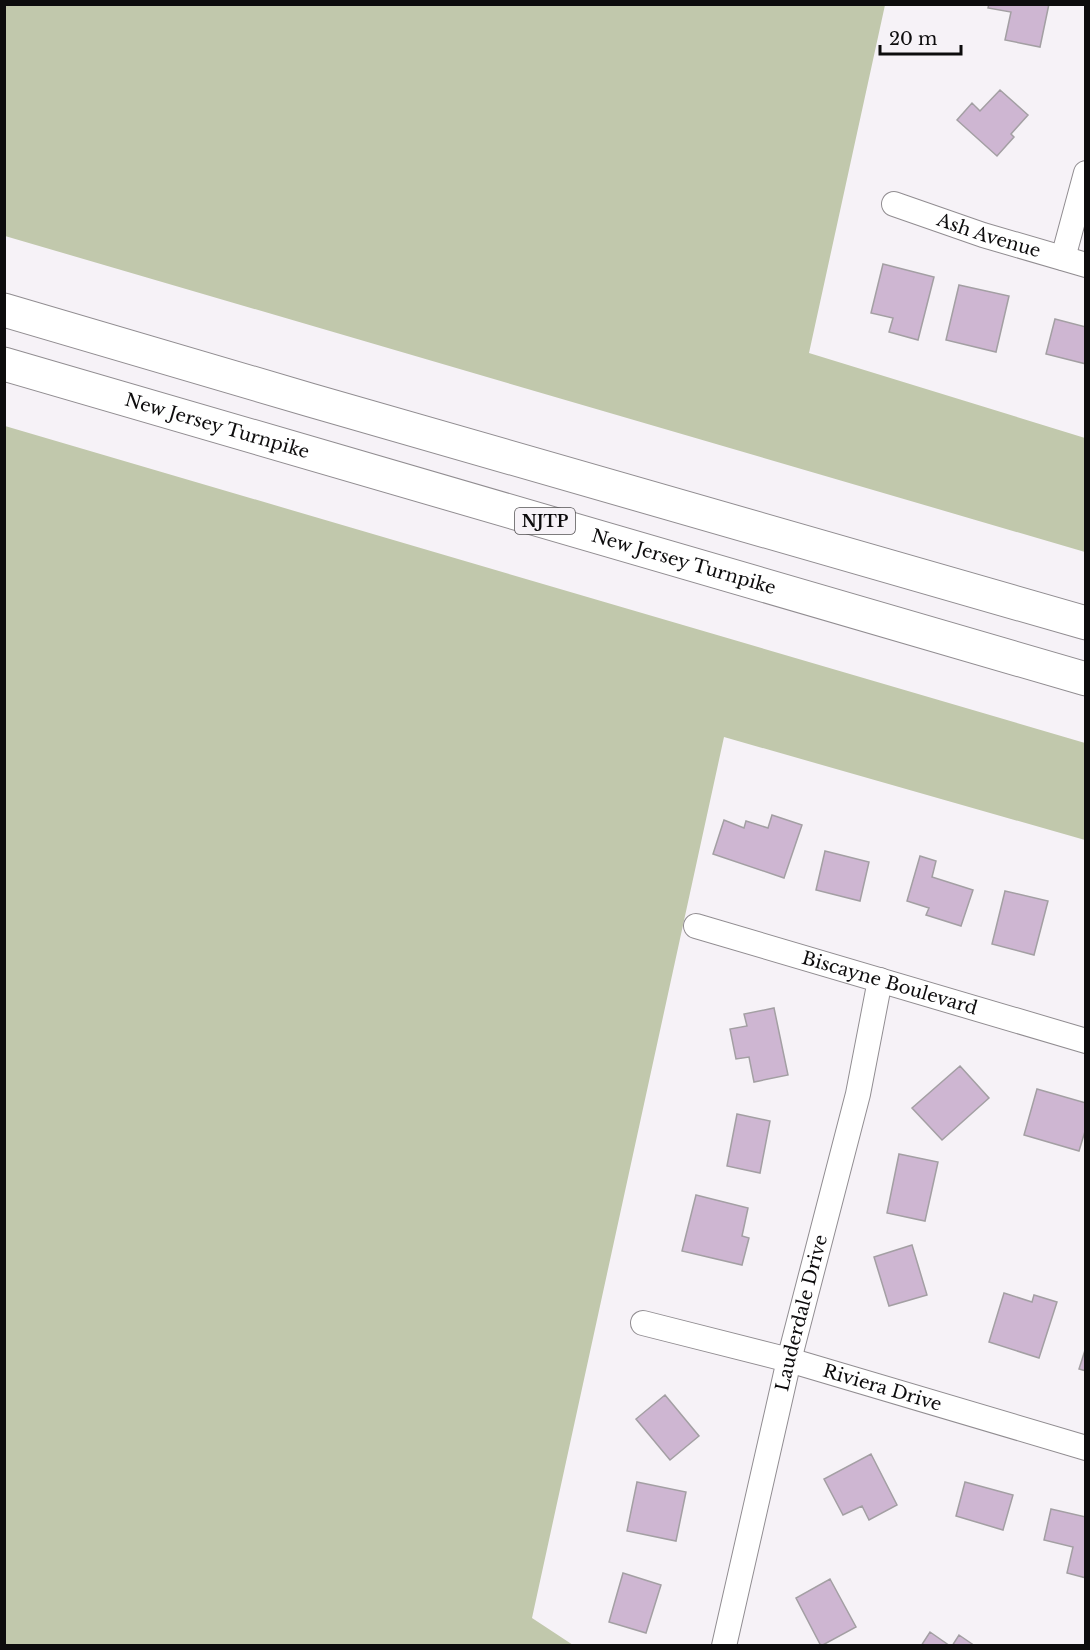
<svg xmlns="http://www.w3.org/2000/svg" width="1090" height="1650" viewBox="0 0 1090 1650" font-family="'Libre Baskerville',serif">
	<rect width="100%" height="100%" fill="#f6f2f7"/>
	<path fill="#c1c8ac" d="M4 5H885L809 353 1085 438V552L5 236Z
		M5 426 1085 743V840L724 737 532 1618 573 1645H5Z"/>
	<path fill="#ceb6d2" stroke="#a39fa3" stroke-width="1.5" d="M989 4H1049L1040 47 1005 40 1011 12 988 8Z
		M1000 90 1028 115 1011 134 1014 137 997 156 957 120 972 103 980 111Z
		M883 264 934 277 918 340 889 332 893 318 871 313Z
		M959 285 1009 296 996 352 946 340Z
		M1055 319 1086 327V364L1046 354Z
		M772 815 802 825 784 878 713 854 724 820 744 828 746 821 768 828Z
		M825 851 869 862 860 901 816 890Z
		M920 856 936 861 932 877 973 890 961 926 926 915 929 908 907 901Z
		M1005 891 1048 901 1034 955 992 944Z
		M774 1008 788 1075 754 1082 749 1057 736 1059 730 1029 747 1026 744 1014Z
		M960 1066 989 1098 942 1140 912 1108Z
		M1037 1089 1086 1103V1128L1079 1151 1024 1135Z
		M737 1114 770 1121 760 1173 727 1166Z
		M899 1154 938 1162 925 1221 887 1213Z
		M696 1195 748 1208 742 1236 749 1238 742 1265 682 1251Z
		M912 1245 927 1295 889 1306 874 1257Z
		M1004 1293 1032 1302 1034 1295 1057 1302 1039 1358 989 1342Z
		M1086 1347V1371L1079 1369Z
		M665 1395 699 1436 670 1460 636 1419Z
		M871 1454 897 1505 869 1520 862 1506 843 1515 824 1479Z
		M637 1482 686 1492 676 1541 627 1531Z
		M965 1482 1013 1495 1003 1530 956 1516Z
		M1051 1509 1086 1517V1578L1067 1573 1073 1547 1044 1540Z
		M623 1573 661 1585 646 1633 609 1622Z
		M830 1579 856 1627 821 1646 796 1598Z
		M930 1632 950 1646H921Z
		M959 1635 975 1646H952Z"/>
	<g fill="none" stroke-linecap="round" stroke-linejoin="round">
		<defs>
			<g id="street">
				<path id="s1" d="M894 204 983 235 1086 265"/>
				<path d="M1063 258 1086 173"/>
				<path id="s2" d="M696 926 1086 1041"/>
				<path id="s3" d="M643 1323 789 1360 1086 1448"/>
				<path id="s4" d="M724 1646 789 1360 858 1094 880 980"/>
			</g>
			<g id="highway">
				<path d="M4 310 310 400 1086 623"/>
				<path id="s5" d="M4 364 1086 679"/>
			</g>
		</defs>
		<use href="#street" stroke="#918d91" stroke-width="26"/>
		<use href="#highway" stroke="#918d91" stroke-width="35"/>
		<use href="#street" stroke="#fff" stroke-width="24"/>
		<use href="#highway" stroke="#fff" stroke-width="33"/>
	</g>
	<g text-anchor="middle" stroke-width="4.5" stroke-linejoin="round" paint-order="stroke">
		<rect fill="#f6f2f7" stroke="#535153" stroke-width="1.5" x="515" y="508" width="60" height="26" rx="4.5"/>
		<g font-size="16" font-weight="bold" fill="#0d0c0d">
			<text x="545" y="527">NJTP</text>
		</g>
		<g font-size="18" fill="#0d0c0d" stroke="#f6f2f7">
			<text dy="6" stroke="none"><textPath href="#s1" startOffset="100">Ash Avenue</textPath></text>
			<text dy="6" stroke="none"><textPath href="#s5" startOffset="222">New Jersey Turnpike</textPath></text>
			<text dy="6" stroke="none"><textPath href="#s5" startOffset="708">New Jersey Turnpike</textPath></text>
			<text dy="6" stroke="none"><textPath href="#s2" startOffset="202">Biscayne Boulevard</textPath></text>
			<text dy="6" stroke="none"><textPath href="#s4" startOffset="342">Lauderdale Drive</textPath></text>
			<text dy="6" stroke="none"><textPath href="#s3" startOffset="248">Riviera Drive</textPath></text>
		</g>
	</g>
	<rect width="1090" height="1650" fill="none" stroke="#0d0c0d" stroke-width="12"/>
	<path d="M880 45v9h81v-9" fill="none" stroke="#0d0c0d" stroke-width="3"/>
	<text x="889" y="45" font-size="18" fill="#0d0c0d" stroke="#f6f2f7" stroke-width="4.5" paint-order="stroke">20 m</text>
</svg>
